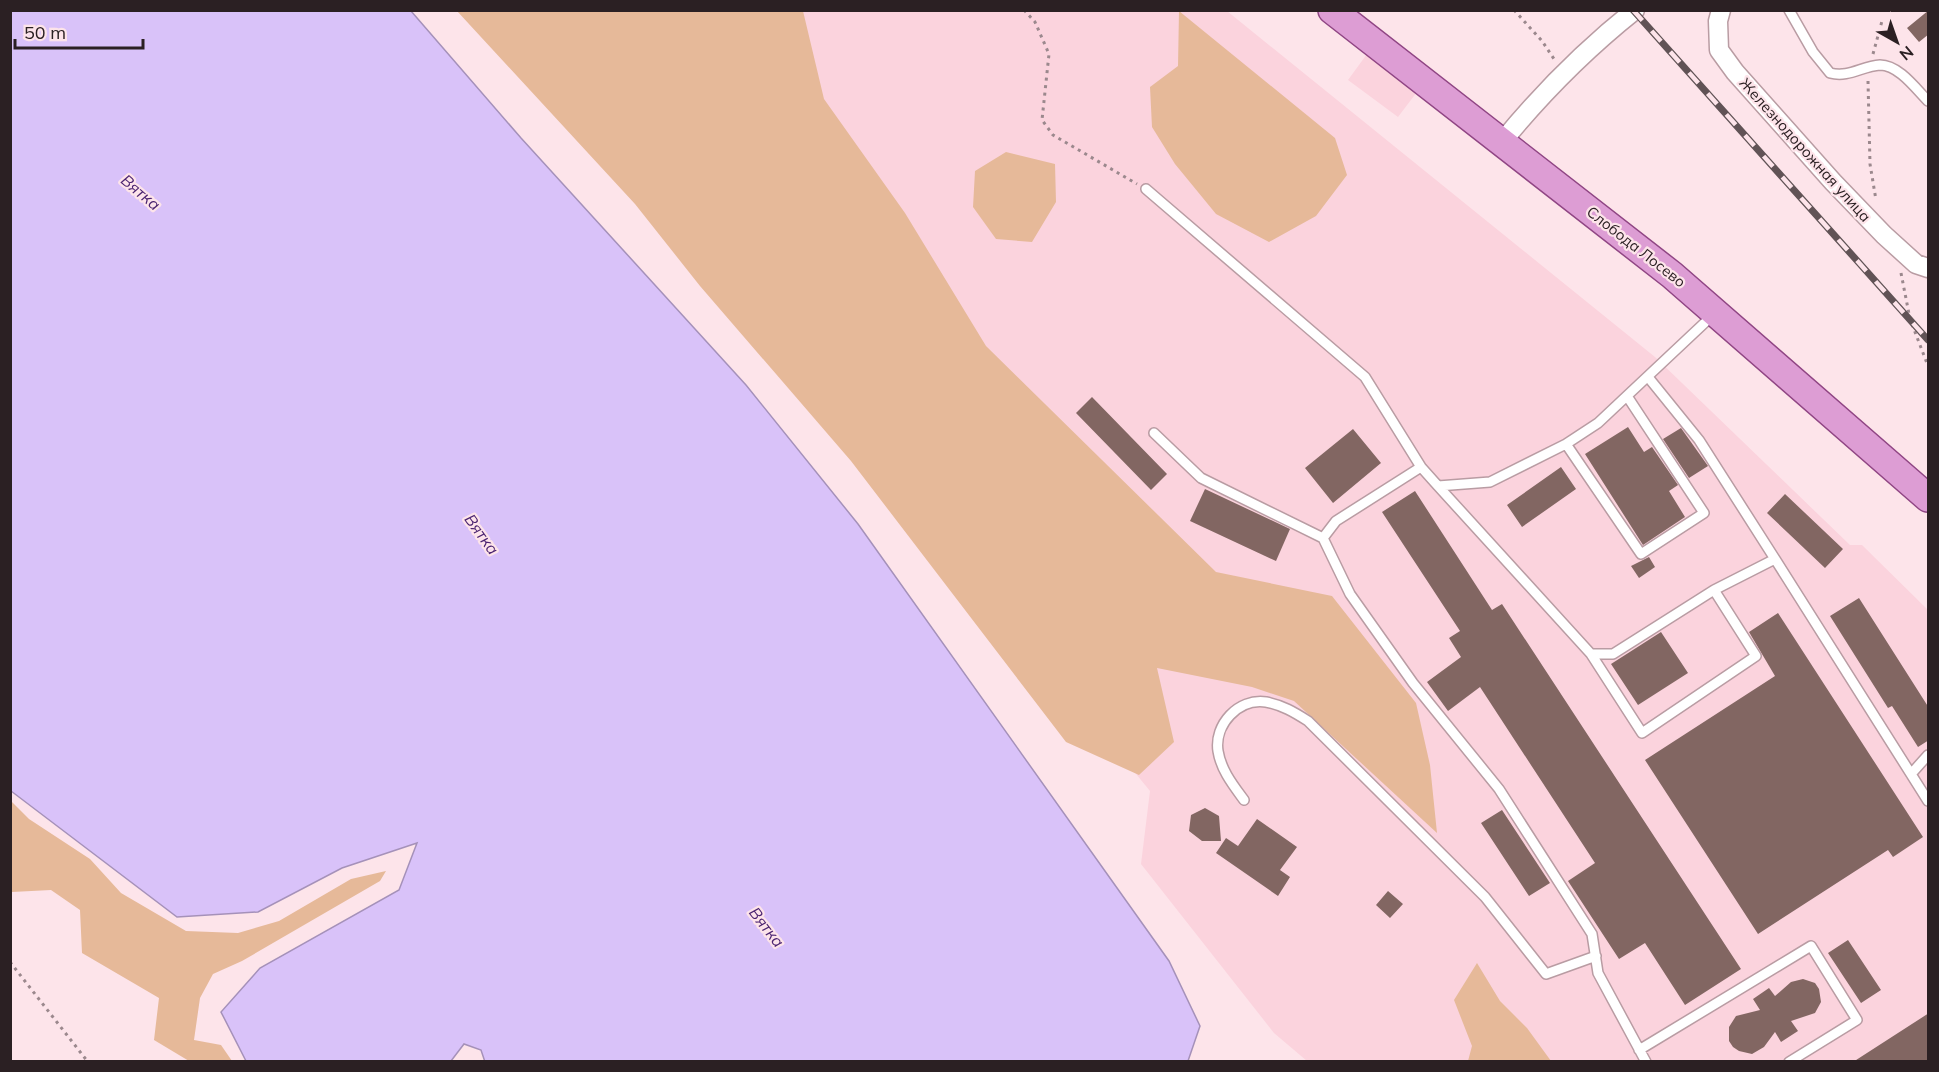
<svg xmlns="http://www.w3.org/2000/svg" width="1939" height="1072" viewBox="0 0 1939 1072" font-family="Mulish,sans-serif">
	<rect width="100%" height="100%" fill="#fde4ea"/>
	<path fill="#fbd3dd" d="M512 11H1227L1655 357 1850 545H1862L1928 610V1061H1307L1274 1033 1141 864 1150 791Z
		M1367 54 1417 92 1398 117 1348 80Z"/>
	<path fill="#e6b999" d="M457 11H803L824 99 905 213 986 346 1216 572 1332 596 1416 703 1430 765 1437 833 1294 701 1252 687 1157 668 1174 742 1139 775 1066 742 851 461 700 286 635 204Z
		M1179 11 1335 138 1347 175 1316 216 1269 242 1216 214 1175 164 1152 127 1150 87 1178 66Z
		M1006 152 1055 164 1056 202 1032 242 996 239 973 207 975 171Z
		M11 801 29 819 90 859 121 893 186 931 238 933 279 921 351 879 386 871 380 881 242 961 213 974 200 998 194 1040 221 1045 232 1061H189L154 1040 159 998 82 953 80 910 51 890 12 892Z
		M1477 963 1500 1001 1527 1028 1551 1061H1468L1472 1046 1454 1000Z"/>
	<path fill="#d9c2f9" stroke="#a591b9" stroke-width="1.5" d="M11 10 411 11 521 138 746 385 858 524 1169 961 1200 1026 1188 1061 485 1062 481 1050 464 1044 451 1061H246L221 1012 260 968 399 890 417 843 342 868 258 912 177 917 11 791Z"/>
	<path fill="#826662" d="M1929 10V34L1919 42 1907 28Z
		M1092 397 1167 474 1151 490 1076 413Z
		M1628 427 1644 452 1652 447 1678 485 1669 491 1685 517 1643 545 1585 454Z
		M1681 428 1708 466 1689 478 1663 439Z
		M1353 429 1381 463 1333 503 1305 468Z
		M1561 467 1576 489 1522 527 1507 505Z
		M1205 489 1290 529 1276 561 1190 521Z
		M1415 491 1492 610 1502 604 1741 969 1685 1005 1645 943 1619 959 1568 881 1595 863 1480 687 1448 711 1427 682 1461 657 1449 638 1460 631 1382 512Z
		M1785 494 1843 549 1825 568 1767 513Z
		M1649 557 1655 567 1639 578 1631 566Z
		M1859 598 1929 708V740L1918 747 1892 706 1888 708 1830 616Z
		M1778 613 1923 837 1893 857 1888 850 1758 934 1645 760 1775 676 1749 632Z
		M1661 632 1688 673 1638 705 1611 664Z
		M1205 808 1219 816 1221 841H1202L1189 831 1191 815Z
		M1502 810 1550 883 1529 896 1481 823Z
		M1257 819 1297 847 1280 870 1290 877 1278 896 1216 853 1226 838 1238 846Z
		M1388 891 1403 904 1390 918 1376 905Z
		M1848 940 1881 990 1861 1003 1828 953Z
		M1803 979 1815 983 1819 989 1821 1002 1815 1013 1791 1021 1798 1031 1781 1042 1775 1032 1764 1047 1752 1054 1739 1051 1733 1047 1729 1041V1027L1736 1016 1760 1010 1753 999 1769 988 1775 996 1791 982Z
		M1929 1013V1062H1853Z"/>
	<g fill="none" stroke-linecap="round" stroke-linejoin="round">
		<defs>
			<path id="service" d="M1789 10 1813 52 1830 73C1849 78 1862 66 1880 65 1899 65 1916 89 1928 101
				M1146 189 1365 377 1421 467
				M1648 377 1699 440 1775 559
				M1154 433 1201 478 1323 538
				M1566 444 1641 554 1704 513 1627 396
				M1438 486 1591 654H1613L1714 590 1775 559 1928 801
				M1591 654 1642 733 1756 656 1714 590
				M1911 774 1928 755
				M1244 800C1233 785 1221 770 1218 751 1214 725 1238 698 1266 702 1282 705 1294 712 1308 721L1485 897 1546 974 1596 956
				M1639 1050 1811 946 1857 1020 1789 1062
				M1646 1062 1598 973 1592 934 1499 789 1413 683 1350 594 1323 538 1336 521 1421 467 1438 486 1490 482 1566 444 1598 423 1714 314"/>
			<path id="minor" d="M1721 10 1718 21 1719 50 1735 72 1833 182 1884 235 1916 264 1928 268
				M1502 142C1542 93 1586 49 1635 10"/>
			<path id="primary" d="M1332 10 1672 275 1928 498"/>
		</defs>
		<use href="#service" stroke="#b99ca3" stroke-width="12"/>
		<use href="#minor" stroke="#b99ca3" stroke-width="21"/>
		<use href="#primary" stroke="#904684" stroke-width="30"/>
		<path stroke="#9b888d" stroke-width="3" stroke-dasharray="3 4.5" stroke-linecap="butt" d="M1024 10 1035 22 1049 54 1042 120 1053 135 1137 184
			M1514 10 1542 41 1554 59
			M1873 54 1882 21
			M1868 81 1870 164 1876 200
			M1901 273 1910 319 1928 366
			M10 962 88 1062"/>
		<use href="#service" stroke="#fff" stroke-width="9"/>
		<use href="#minor" stroke="#fff" stroke-width="18"/>
		<use href="#primary" stroke="#dd9dd4" stroke-width="27"/>
		<defs>
			<path id="rail" d="M1633 10 1928 340"/>
		</defs>
		<use href="#rail" stroke="#615356" stroke-width="7"/>
		<use href="#rail" stroke="#fde4ea" stroke-width="4.5" stroke-dasharray="14" stroke-linecap="butt"/>
	</g>
	<g text-anchor="middle" stroke-width="4.5" stroke-linejoin="round" paint-order="stroke">
		<g font-size="15" fill="#2b2023" stroke="#fde4ea">
			<text transform="translate(1805 150) rotate(48)" y="5">Железнодорожная улица</text>
			<text transform="translate(1636 247) rotate(38)" y="5">Слобода Лосево</text>
		</g>
		<g font-size="16" font-style="italic" fill="#4b2371" stroke="#fde4ea">
			<text transform="translate(141 192) rotate(40)" y="6">Вятка</text>
			<text transform="translate(482 534) rotate(54)" y="6">Вятка</text>
			<text transform="translate(767 927) rotate(52)" y="6">Вятка</text>
		</g>
	</g>
	<rect width="1939" height="1072" fill="none" stroke="#2b2023" stroke-width="24"/>
	<g transform="translate(1897 42) rotate(140)" stroke="#fde4ea" stroke-width="4.5" paint-order="stroke">
	<path d="M0-4.5L10 22L0 15L-10 22Z" fill="#2b2023"/>
	<text y="-9" font-size="16" font-weight="bold" text-anchor="middle" fill="#2b2023">N</text>
	</g>
	<path d="M15 39v9h128v-9" fill="none" stroke="#2b2023" stroke-width="3"/>
	<text x="24" y="39" font-size="18" fill="#2b2023" stroke="#fde4ea" stroke-width="4.5" paint-order="stroke">50 m</text>
</svg>
